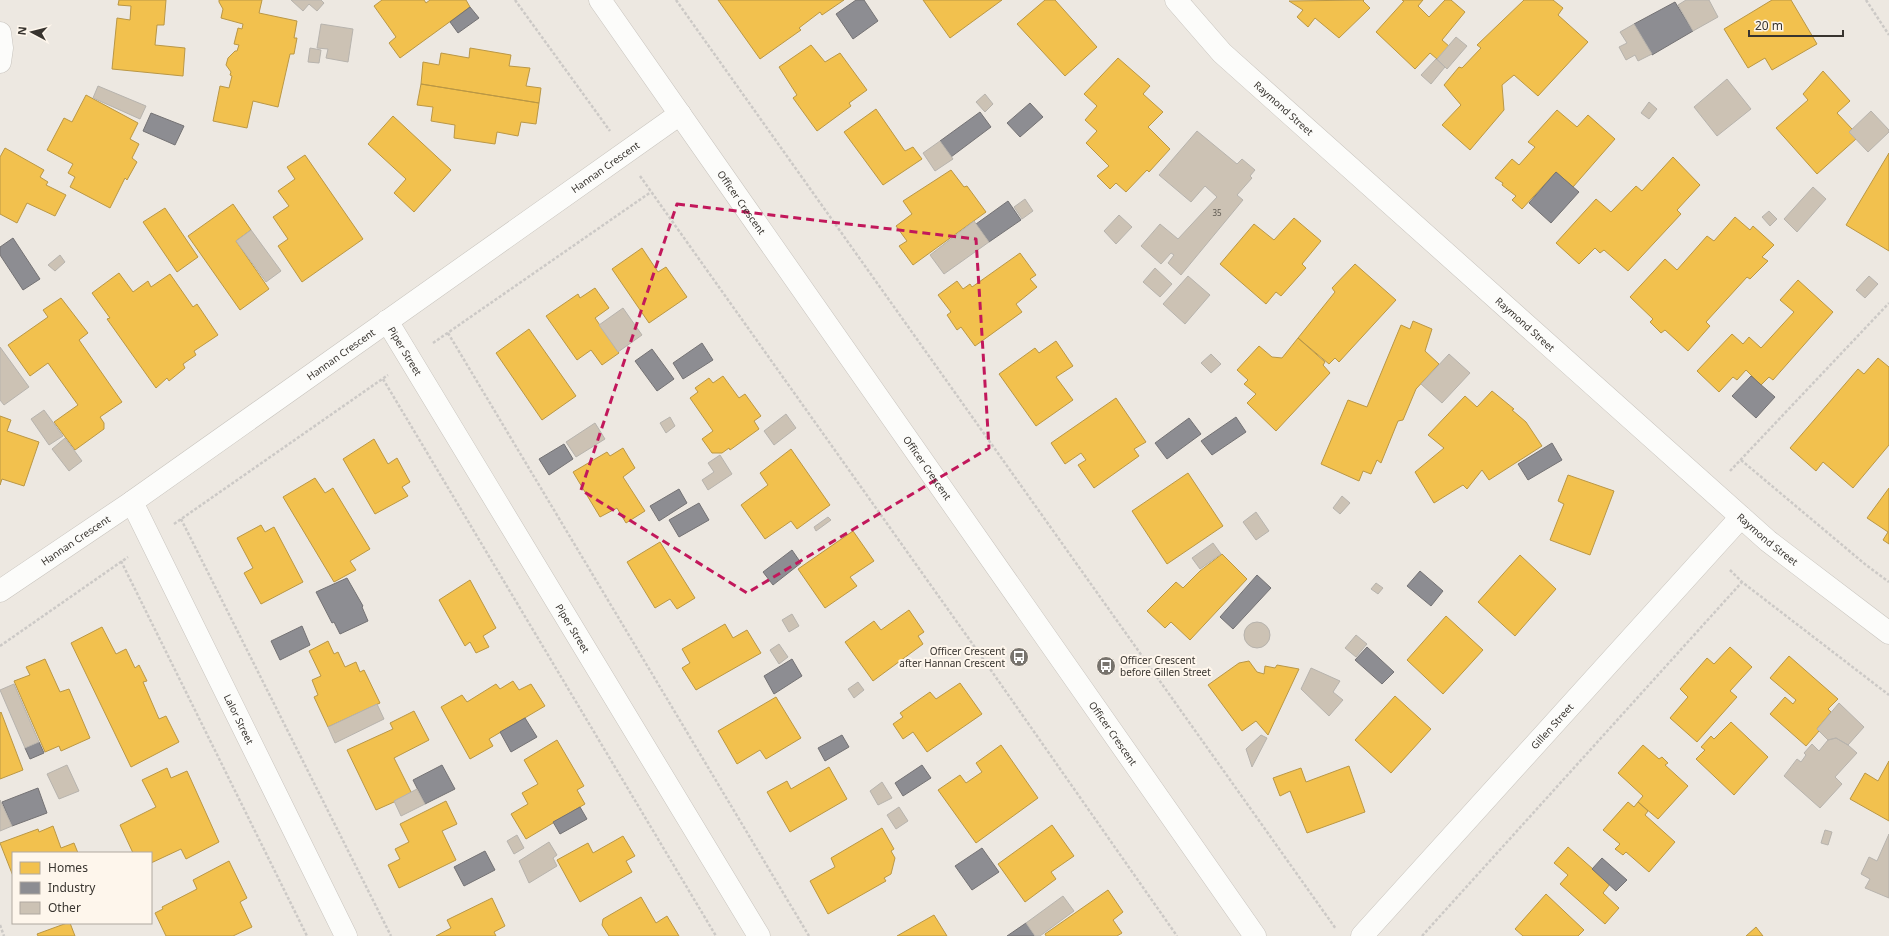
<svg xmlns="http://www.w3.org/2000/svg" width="1889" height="936" viewBox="0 0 1889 936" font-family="'Noto Sans',sans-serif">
	<rect width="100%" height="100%" fill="#ede8e1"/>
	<path fill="#f2c14e" stroke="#ba9745" d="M119 0H166L164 25H157L155 45 185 48 183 76 112 69 117 18 130 20 131 6 118 5Z
		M219 0H262L259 13 297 21 294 38H297L294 54H290L278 107 253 101 247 128 213 121 220 86 229 88 232 76 230 75 231 72 226 65 228 58 235 51H237L239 45 234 44 238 28 242 29 243 24 221 18 223 9 219 2Z
		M382 0H424L426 3 430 0H466L470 7 400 58 389 43 396 37 374 6Z
		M718 0H844L822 15 820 12 799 28 801 30 760 59Z
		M923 0H1002L950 38Z
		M1045 0H1055L1097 47 1065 76 1017 24Z
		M1364 0 1363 1 1370 8 1339 38 1315 18 1308 27 1297 17 1303 10 1289 1Z
		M1402 0H1423L1418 6 1429 17 1445 0H1451L1465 12 1442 40 1450 47 1437 59 1430 53 1415 69 1376 32 1404 1Z
		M1524 0H1553L1563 8 1558 15 1588 42 1538 96 1514 75 1502 85 1504 110 1470 150 1442 125 1461 105 1444 85 1459 67 1462 68 1481 48 1477 45Z
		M1772 0H1791L1817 44 1772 70 1765 58 1748 68 1724 29Z
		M811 45 825 62 840 53 867 90 849 103 851 106 817 131 793 98 797 95 779 67Z
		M470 48 511 55 509 66 530 68 526 86 541 88 539 103 421 84 423 62 439 65 441 53 469 58Z
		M1118 58 1150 86 1143 94 1163 112 1148 127 1170 149 1149 172 1147 170 1126 192 1116 183 1110 189 1097 176 1109 166 1086 143 1097 131 1085 120 1097 106 1084 94Z
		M1823 71 1850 101 1837 113 1852 129 1849 132 1856 139 1817 174 1776 128 1808 100 1803 94Z
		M421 84 539 103 536 124 521 122 518 136 497 132 495 144 454 138 455 125 431 121 433 107 417 105Z
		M86 95 138 123 130 139 139 144 132 158 137 162 127 180 125 178 110 208 70 187 75 177 68 173 73 164 47 150 64 118 72 122Z
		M876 109 905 151 913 147 922 159 883 185 844 132Z
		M1557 110 1577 127 1588 115 1615 139 1573 187 1556 172 1522 209 1512 200 1516 196 1502 185 1503 183 1495 178 1512 159 1519 165 1535 147 1528 142Z
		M393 116 451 170 414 212 394 193 406 179 368 144Z
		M5 148 44 170 40 177 48 182 46 185 66 195 55 216 27 203 17 223 0 214V157Z
		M1889 153V251L1846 225Z
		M305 155 363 239 302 282 278 246 288 239 273 217 289 206 278 191 295 179 287 167Z
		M1673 157 1700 185 1677 210 1681 214 1628 271 1604 250 1600 253 1595 248 1579 264 1556 243 1596 199 1611 212 1636 186 1642 191Z
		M951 170 964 187 967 186 986 212 913 265 899 246 907 241 896 226 912 214 903 201Z
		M233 204 251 230 236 241 269 289 240 310 188 236Z
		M165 208 198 257 177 272 143 222Z
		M1735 217 1750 230 1753 226 1774 245 1762 257 1768 261 1750 279 1747 277 1706 322 1710 326 1688 351 1665 330 1661 333 1650 322 1653 319 1630 297 1665 259 1677 270 1707 236 1714 241Z
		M1294 218 1321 241 1302 264 1306 268 1281 296 1276 292 1266 304 1220 264 1254 224 1274 240Z
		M642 248 658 272 666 267 687 297 649 323 612 269Z
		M1020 253 1036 275 1030 279 1037 287 1016 304 1022 312 975 346 961 327 957 330 947 315 951 312 938 295 957 281 963 289 970 284 972 287Z
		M1355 264 1396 300 1339 362 1335 358 1329 364 1298 338 1335 292 1332 288Z
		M119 273 133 292 148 281 151 287 170 274 193 307 197 304 218 335 194 351 196 355 183 364 185 368 169 381 167 378 156 388 107 319 110 318 92 293Z
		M1798 280 1833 312 1773 380 1769 377 1761 385 1746 370 1737 380 1733 377 1719 392 1697 371 1732 334 1743 344 1749 337 1761 348 1794 312 1780 300Z
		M595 288 609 308 595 318 619 353 602 365 591 350 577 360 546 316 578 294 580 298Z
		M61 298 88 333 79 340 122 402 100 417 104 423V429L75 450 54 422 78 405 48 363 30 376 8 345 48 317 43 310Z
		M1413 321 1432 329 1425 351 1439 364 1416 389 1403 420 1398 421 1381 463 1377 460 1371 474 1363 471 1359 481 1321 464 1348 400 1367 407 1401 325 1410 329Z
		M529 329 576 396 542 420 496 353Z
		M1298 338 1325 362 1323 365 1330 373 1276 431 1247 403 1256 394 1244 384 1248 380 1237 370 1259 346 1272 357 1282 358Z
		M1056 341 1073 366 1056 377 1073 400 1036 426 999 374 1035 348 1039 353Z
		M1878 358 1889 367V445L1853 488 1823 462 1816 471 1790 448 1858 369 1864 374Z
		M723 376 739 398 745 394 761 416 754 421 759 429 730 450 729 448 722 453H712L702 439 713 431 690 398 698 392 695 388 709 378 713 383Z
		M1492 391 1514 409 1512 410 1526 422 1542 446 1489 480 1482 470 1467 489 1463 485 1434 503 1415 472 1444 448 1428 435 1465 396 1477 407Z
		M1116 398 1146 442 1134 449 1139 456 1094 488 1078 465 1086 460 1081 453 1065 464 1051 443Z
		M0 416 11 420 7 431 39 442 24 486 2 479 0 485Z
		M374 439 388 464 397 458 410 482 402 487 408 496 375 514 343 459Z
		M623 448 635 468 623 477 645 511 626 523 617 508 600 517 573 472 607 452 610 456Z
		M791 449 830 505 797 529 791 521 765 539 741 505 768 485 760 473Z
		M1188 473 1223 526 1167 564 1132 511Z
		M1568 475 1614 491 1590 555 1550 540 1564 504 1558 501Z
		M315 478 325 493 333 488 370 549 350 561 356 570 334 582 283 497Z
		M1889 488V544L1883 540 1888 532 1867 518Z
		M261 525 265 532 274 527 303 582 261 604 244 573 253 568 237 538Z
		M853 531 874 561 850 577 857 586 825 608 798 569Z
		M660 542 695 598 677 609 670 599 655 608 627 562Z
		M1222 554 1247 579 1190 640 1171 622 1165 628 1147 611 1176 582 1183 588 1200 571Z
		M1520 555 1556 589 1515 636 1478 602Z
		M470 580 496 628 483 636 489 647 476 653 470 642 465 646 439 600Z
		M909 610 924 632 918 636 923 644 873 681 845 642 874 621 881 630Z
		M1446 616 1483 650 1443 694 1407 660Z
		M725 624 733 638 747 630 761 653 696 690 682 668 690 663 682 649Z
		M102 627 116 654 126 649 135 668 139 665 147 681 143 682 159 719 166 716 179 742 131 767 71 643Z
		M328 641 334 654 338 652 345 667 356 662 360 672 364 670 380 703 328 727 314 697 318 695 312 680 321 676 309 651Z
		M1730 647 1752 667 1730 691 1737 697 1697 742 1670 718 1688 697 1680 689 1707 658 1714 664Z
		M1789 656 1838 699 1828 709 1831 712 1817 729 1819 731 1806 746 1770 714 1785 697 1793 704 1796 700 1770 678Z
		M45 659 60 692 69 689 90 738 61 751 59 746 45 752 14 681 30 675 26 667Z
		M1249 661 1257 672 1264 674 1265 666 1275 668 1277 665 1299 669 1268 735 1256 721 1242 731 1208 685 1239 663Z
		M513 681 519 690 531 684 545 706 489 739 493 746 470 759 441 707 462 695 467 702 496 684 500 689Z
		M960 683 982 714 927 752 913 732 903 739 893 724 903 717 900 713 930 692 936 699Z
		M1395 696 1431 729 1391 773 1355 740Z
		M776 697 801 738 766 759 760 750 737 764 718 731Z
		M414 711 429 740 394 758 412 794 376 810 347 750 393 729 390 723Z
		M1 712 23 770 0 779V713Z
		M1731 722 1768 757 1734 795 1696 759 1705 750 1701 747 1711 736 1714 739Z
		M557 740 584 786 577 790 585 804 526 839 511 814 528 804 522 793 538 784 524 760Z
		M1001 745 1038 798 976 843 938 790 960 775 966 783 982 772 976 763Z
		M1643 745 1659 759 1662 757 1668 763 1665 765 1688 786 1658 819 1638 802 1643 796 1618 773Z
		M1889 761V821L1850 799 1865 773 1878 781Z
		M1349 766 1365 812 1307 833 1290 791 1280 796 1273 778 1301 768 1306 782Z
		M829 767 847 799 790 832 767 792 787 781 791 789Z
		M167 768 171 778 187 771 219 842 186 859 181 849 151 863V853H133L120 825 156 807 142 780Z
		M446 801 457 824 442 831 456 860 399 888 388 865 400 859 395 849 409 842 400 824Z
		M1628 802 1634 807 1638 802 1648 811 1645 815 1675 842 1649 872 1626 852 1623 855 1615 849 1620 844 1603 830Z
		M1052 825 1074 856 1051 872 1056 879 1025 902 998 864Z
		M53 826 61 848 74 843 78 853H13V876L0 843 38 829 39 832Z
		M882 828 894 849 891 851 895 858 891 874 884 878 886 881 828 914 810 881 835 867 831 858Z
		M623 836 635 856 626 861 632 872 580 902 557 860 588 843 593 853Z
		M1568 847 1610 884 1603 893 1619 908 1605 924 1560 884 1568 875 1554 863Z
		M229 861 247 898 240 902 252 927 233 936H166L155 913 163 909 162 907 197 889 193 880Z
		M1108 890 1123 912 1113 920 1122 933 1117 936H1046L1045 934Z
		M1546 894 1584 930 1578 936H1523L1515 929Z
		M641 897 656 923 667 916 679 936H609L602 925 603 919Z
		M492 898 505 926 494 932 496 936H436L451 928 447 920Z
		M934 915 947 936H897Z
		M67 923H70L75 936H38L37 934Z
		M1756 927 1763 936H1746Z"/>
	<path fill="#8d8d92" stroke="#747274" d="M856 0H864L878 21 853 39 836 14Z
		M1675 2 1693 31 1652 55 1634 24Z
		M470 7 479 18 458 33 450 22Z
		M1030 103 1043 117 1020 137 1007 123Z
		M980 112 991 127 951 157 940 141Z
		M151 113 184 126 175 145 143 131Z
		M1556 172 1579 192 1551 223 1529 203Z
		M1008 201 1021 220 989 242 976 224Z
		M13 238 40 279 23 290 0 255V247Z
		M702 343 713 360 683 379 673 363Z
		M652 349 674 379 657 391 635 361Z
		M1751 376 1775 397 1756 418 1732 396Z
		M1236 417 1246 432 1212 455 1201 441Z
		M1189 418 1201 434 1167 459 1155 443Z
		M1552 443 1562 460 1528 480 1518 464Z
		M564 444 573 459 549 475 539 459Z
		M679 489 687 503 659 521 650 506Z
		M699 503 709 520 679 537 669 520Z
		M792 550 801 563 773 585 763 572Z
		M1420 571 1443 591 1431 606 1407 586Z
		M1257 575 1271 588 1233 629 1220 617Z
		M347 578 363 606 362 607 368 621 340 634 334 622 332 623 316 592Z
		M302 626 310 645 280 660 271 641Z
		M1367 647 1394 672 1382 684 1355 660Z
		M792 659 802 676 774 694 764 676Z
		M525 718 537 737 511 752 500 732Z
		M842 735 849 747 825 761 818 748Z
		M39 742 44 753 30 759 25 748Z
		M442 765 455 789 425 804 413 780Z
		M922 765 931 778 903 796 895 783Z
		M38 788 47 813 12 826 2 802Z
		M580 807 587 819 560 834 553 822Z
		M982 848 999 872 972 890 955 866Z
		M485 851 495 870 464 886 454 867Z
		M1602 858 1627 880 1616 891 1592 869Z
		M1026 923 1035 936H1007Z"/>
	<path fill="#ccc2b4" stroke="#b7b3ad" d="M291 0H321L324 3 317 11 309 4 303 11Z
		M1686 0H1709L1718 17 1693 31 1678 5Z
		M321 24 353 29 348 62 326 58 328 49 317 48Z
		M1634 24 1652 54 1638 61 1635 55 1626 60 1619 47 1627 43 1620 32Z
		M1456 37 1467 46 1447 69 1437 59Z
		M310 48 321 50 319 63 308 62Z
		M1436 59 1445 67 1431 84 1421 75Z
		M1727 79 1751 109 1717 136 1694 107Z
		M98 86 146 106 140 119 93 98Z
		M985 94 993 104 985 112 976 102Z
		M1649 102 1657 109 1649 119 1641 113Z
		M1871 111 1889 130V132L1868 152 1849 132Z
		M1197 131 1237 164 1242 159 1255 170 1250 176 1252 178 1237 195 1243 200 1181 275 1168 263 1174 255 1171 253 1161 264 1141 246 1160 224 1178 239 1217 197 1205 186 1191 202 1159 175Z
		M940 141 953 159 935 171 923 153Z
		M1813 187 1826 199 1797 232 1784 219Z
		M1025 199 1033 211 1022 219 1014 207Z
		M1769 211 1777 219 1770 226 1762 217Z
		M1119 215 1132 227 1116 244 1104 231Z
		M974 221 989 242 944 274 930 255Z
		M251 230 281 271 266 282 236 241Z
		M60 255 65 262 55 271 48 265Z
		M1155 268 1172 284 1160 297 1143 282Z
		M1188 276 1210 295 1185 324 1163 304Z
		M1869 276 1878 284 1865 298 1856 290Z
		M623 308 642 335 618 352 599 325Z
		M0 347 29 387 4 405 0 400Z
		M1211 354 1221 364 1211 373 1201 363Z
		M1449 354 1470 373 1442 403 1421 384Z
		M44 410 63 436 49 445 31 419Z
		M786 414 796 428 774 445 764 431Z
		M670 417 675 426 666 433 660 423Z
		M595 423 605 439 576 457 566 442Z
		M65 438 82 461 69 471 52 449Z
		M720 455 732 474 708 490 702 480 714 472 708 463Z
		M1342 496 1350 503 1340 514 1333 508Z
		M1256 512 1269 531 1256 540 1243 522Z
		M828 517 831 520 816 531 814 527Z
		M1213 543 1221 554 1200 569 1192 558Z
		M1376 583 1383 588 1378 594 1371 589Z
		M792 614 799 626 789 632 782 620Z
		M1244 635a13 13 0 1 1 26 0a13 13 0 1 1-26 0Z
		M1356 635 1367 644 1356 657 1345 648Z
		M779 644 788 657 779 664 770 650Z
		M1311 668 1340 681 1333 692 1343 700 1329 716 1301 689Z
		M858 682 864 690 854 698 848 689Z
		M14 684 39 742 25 748 0 690Z
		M1839 703 1864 727 1848 745 1836 738 1828 740 1817 729Z
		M377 704 384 719 335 743 328 727Z
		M1261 735 1267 738 1252 767 1246 749Z
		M1836 738 1848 745 1857 753 1835 777 1842 784 1820 808 1784 776 1797 759 1801 762 1806 755 1804 753 1812 744 1819 751 1828 740Z
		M67 765 79 791 59 799 47 774Z
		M882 782 892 798 878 805 870 791Z
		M417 789 425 804 401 816 394 801Z
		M0 800 12 826 0 831Z
		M899 807 908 821 896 829 887 815Z
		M1825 830 1832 832 1828 845 1821 843Z
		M1889 834V898L1865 888 1870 879 1861 874 1869 857 1877 861Z
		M517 835 524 848 514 854 507 841Z
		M549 842 557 855 553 858 557 866 529 883 519 861Z
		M1063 896 1074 911 1040 936H1035L1026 923Z"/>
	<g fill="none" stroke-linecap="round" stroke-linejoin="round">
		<defs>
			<g id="street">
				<path id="s1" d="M600 0 1255 936"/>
				<path id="s2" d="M1176 0 1222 53 1768 541 1889 633"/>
				<path d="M0 33 2 48 0 62"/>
				<path id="s3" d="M387 321 759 936"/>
				<path id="s4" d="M132 502 346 936"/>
				<path id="s5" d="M0 591 132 502 680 114"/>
				<path id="s6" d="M1362 936 1741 517"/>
			</g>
		</defs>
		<use href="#street" stroke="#c8c4be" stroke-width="23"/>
		<path stroke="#ccc9c6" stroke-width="2.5" stroke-dasharray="3 2" stroke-linecap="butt" d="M515 0 610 131
			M676 0 1336 929
			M1866 0 1889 35
			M640 176 974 646 1177 936
			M448 333 809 936
			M433 343 651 192
			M383 379 716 936
			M1741 460 1866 565 1889 582
			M1730 471 1889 303
			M181 519 391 936
			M174 524 388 375
			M121 561 307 936
			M1730 570 1742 582 1889 695
			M0 646 128 557
			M0 925 4 936
			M1422 936 1742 582"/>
		<use href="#street" stroke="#fcfcfa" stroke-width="22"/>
	</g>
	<path fill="none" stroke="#c2185b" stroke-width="3" stroke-dasharray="8 5" stroke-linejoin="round" d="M677 204 976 239 989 448 747 593 581 490Z"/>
	<defs>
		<symbol id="bus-disc" viewBox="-11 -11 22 22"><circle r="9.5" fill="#77736d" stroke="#fef6ec"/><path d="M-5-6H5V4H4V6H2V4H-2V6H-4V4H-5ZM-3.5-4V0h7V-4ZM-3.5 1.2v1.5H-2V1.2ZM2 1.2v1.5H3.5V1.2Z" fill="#fff"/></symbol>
	</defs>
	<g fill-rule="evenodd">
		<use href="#bus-disc" x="1008" y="646" width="22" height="22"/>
		<use href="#bus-disc" x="1095" y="655" width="22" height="22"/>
	</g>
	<g text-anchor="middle" stroke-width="4" stroke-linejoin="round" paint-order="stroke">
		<g font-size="8" fill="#5d5850">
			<text x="1217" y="216">35</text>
		</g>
		<g font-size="10" fill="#38342f" stroke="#fef6ec">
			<text dy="4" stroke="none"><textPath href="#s2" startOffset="153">Raymond Street</textPath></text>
			<text dy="4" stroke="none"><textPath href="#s5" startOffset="739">Hannan Crescent</textPath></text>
			<text dy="4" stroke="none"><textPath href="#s1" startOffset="247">Officer Crescent</textPath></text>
			<text dy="4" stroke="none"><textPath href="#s2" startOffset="477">Raymond Street</textPath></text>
			<text dy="4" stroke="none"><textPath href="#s3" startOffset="35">Piper Street</textPath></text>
			<text dy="4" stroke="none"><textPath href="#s5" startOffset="415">Hannan Crescent</textPath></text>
			<text dy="4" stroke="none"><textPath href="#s1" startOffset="571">Officer Crescent</textPath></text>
			<text dy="4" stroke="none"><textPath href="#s2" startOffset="801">Raymond Street</textPath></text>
			<text dy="4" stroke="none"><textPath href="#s5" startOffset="91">Hannan Crescent</textPath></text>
			<text dy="4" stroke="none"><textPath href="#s3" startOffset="359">Piper Street</textPath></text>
			<text dy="4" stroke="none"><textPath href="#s4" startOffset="242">Lalor Street</textPath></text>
			<text dy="4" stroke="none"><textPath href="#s6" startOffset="283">Gillen Street</textPath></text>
			<text dy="4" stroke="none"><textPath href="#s1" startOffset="895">Officer Crescent</textPath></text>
		</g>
		<g font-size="10" fill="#38342f" stroke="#fef6ec" text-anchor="end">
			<text x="1005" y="655">Officer Crescent<tspan x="1005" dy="12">after Hannan Crescent</tspan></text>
			<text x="1120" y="664" text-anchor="start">Officer Crescent<tspan x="1120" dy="12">before Gillen Street</tspan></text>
		</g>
	</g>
	<rect x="12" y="852" width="140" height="72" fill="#fef6ec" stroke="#afa8a0"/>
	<rect x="20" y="862" width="20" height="12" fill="#f2c14e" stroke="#afa8a0"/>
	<text x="48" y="872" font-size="12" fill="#38342f">Homes</text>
	<rect x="20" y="882" width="20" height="12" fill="#8d8d92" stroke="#afa8a0"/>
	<text x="48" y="892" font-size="12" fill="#38342f">Industry</text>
	<rect x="20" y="902" width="20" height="12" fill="#ccc2b4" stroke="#afa8a0"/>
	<text x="48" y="912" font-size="12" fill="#38342f">Other</text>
	<g transform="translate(32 32) rotate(277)" stroke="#fef6ec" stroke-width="3" paint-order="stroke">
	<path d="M0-3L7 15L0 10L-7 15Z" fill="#38342f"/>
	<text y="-6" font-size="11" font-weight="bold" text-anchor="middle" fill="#38342f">N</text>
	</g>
	<path d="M1749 30v6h94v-6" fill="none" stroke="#38342f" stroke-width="2"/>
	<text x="1755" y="30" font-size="12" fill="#38342f" stroke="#fef6ec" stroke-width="3" paint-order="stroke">20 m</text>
</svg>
